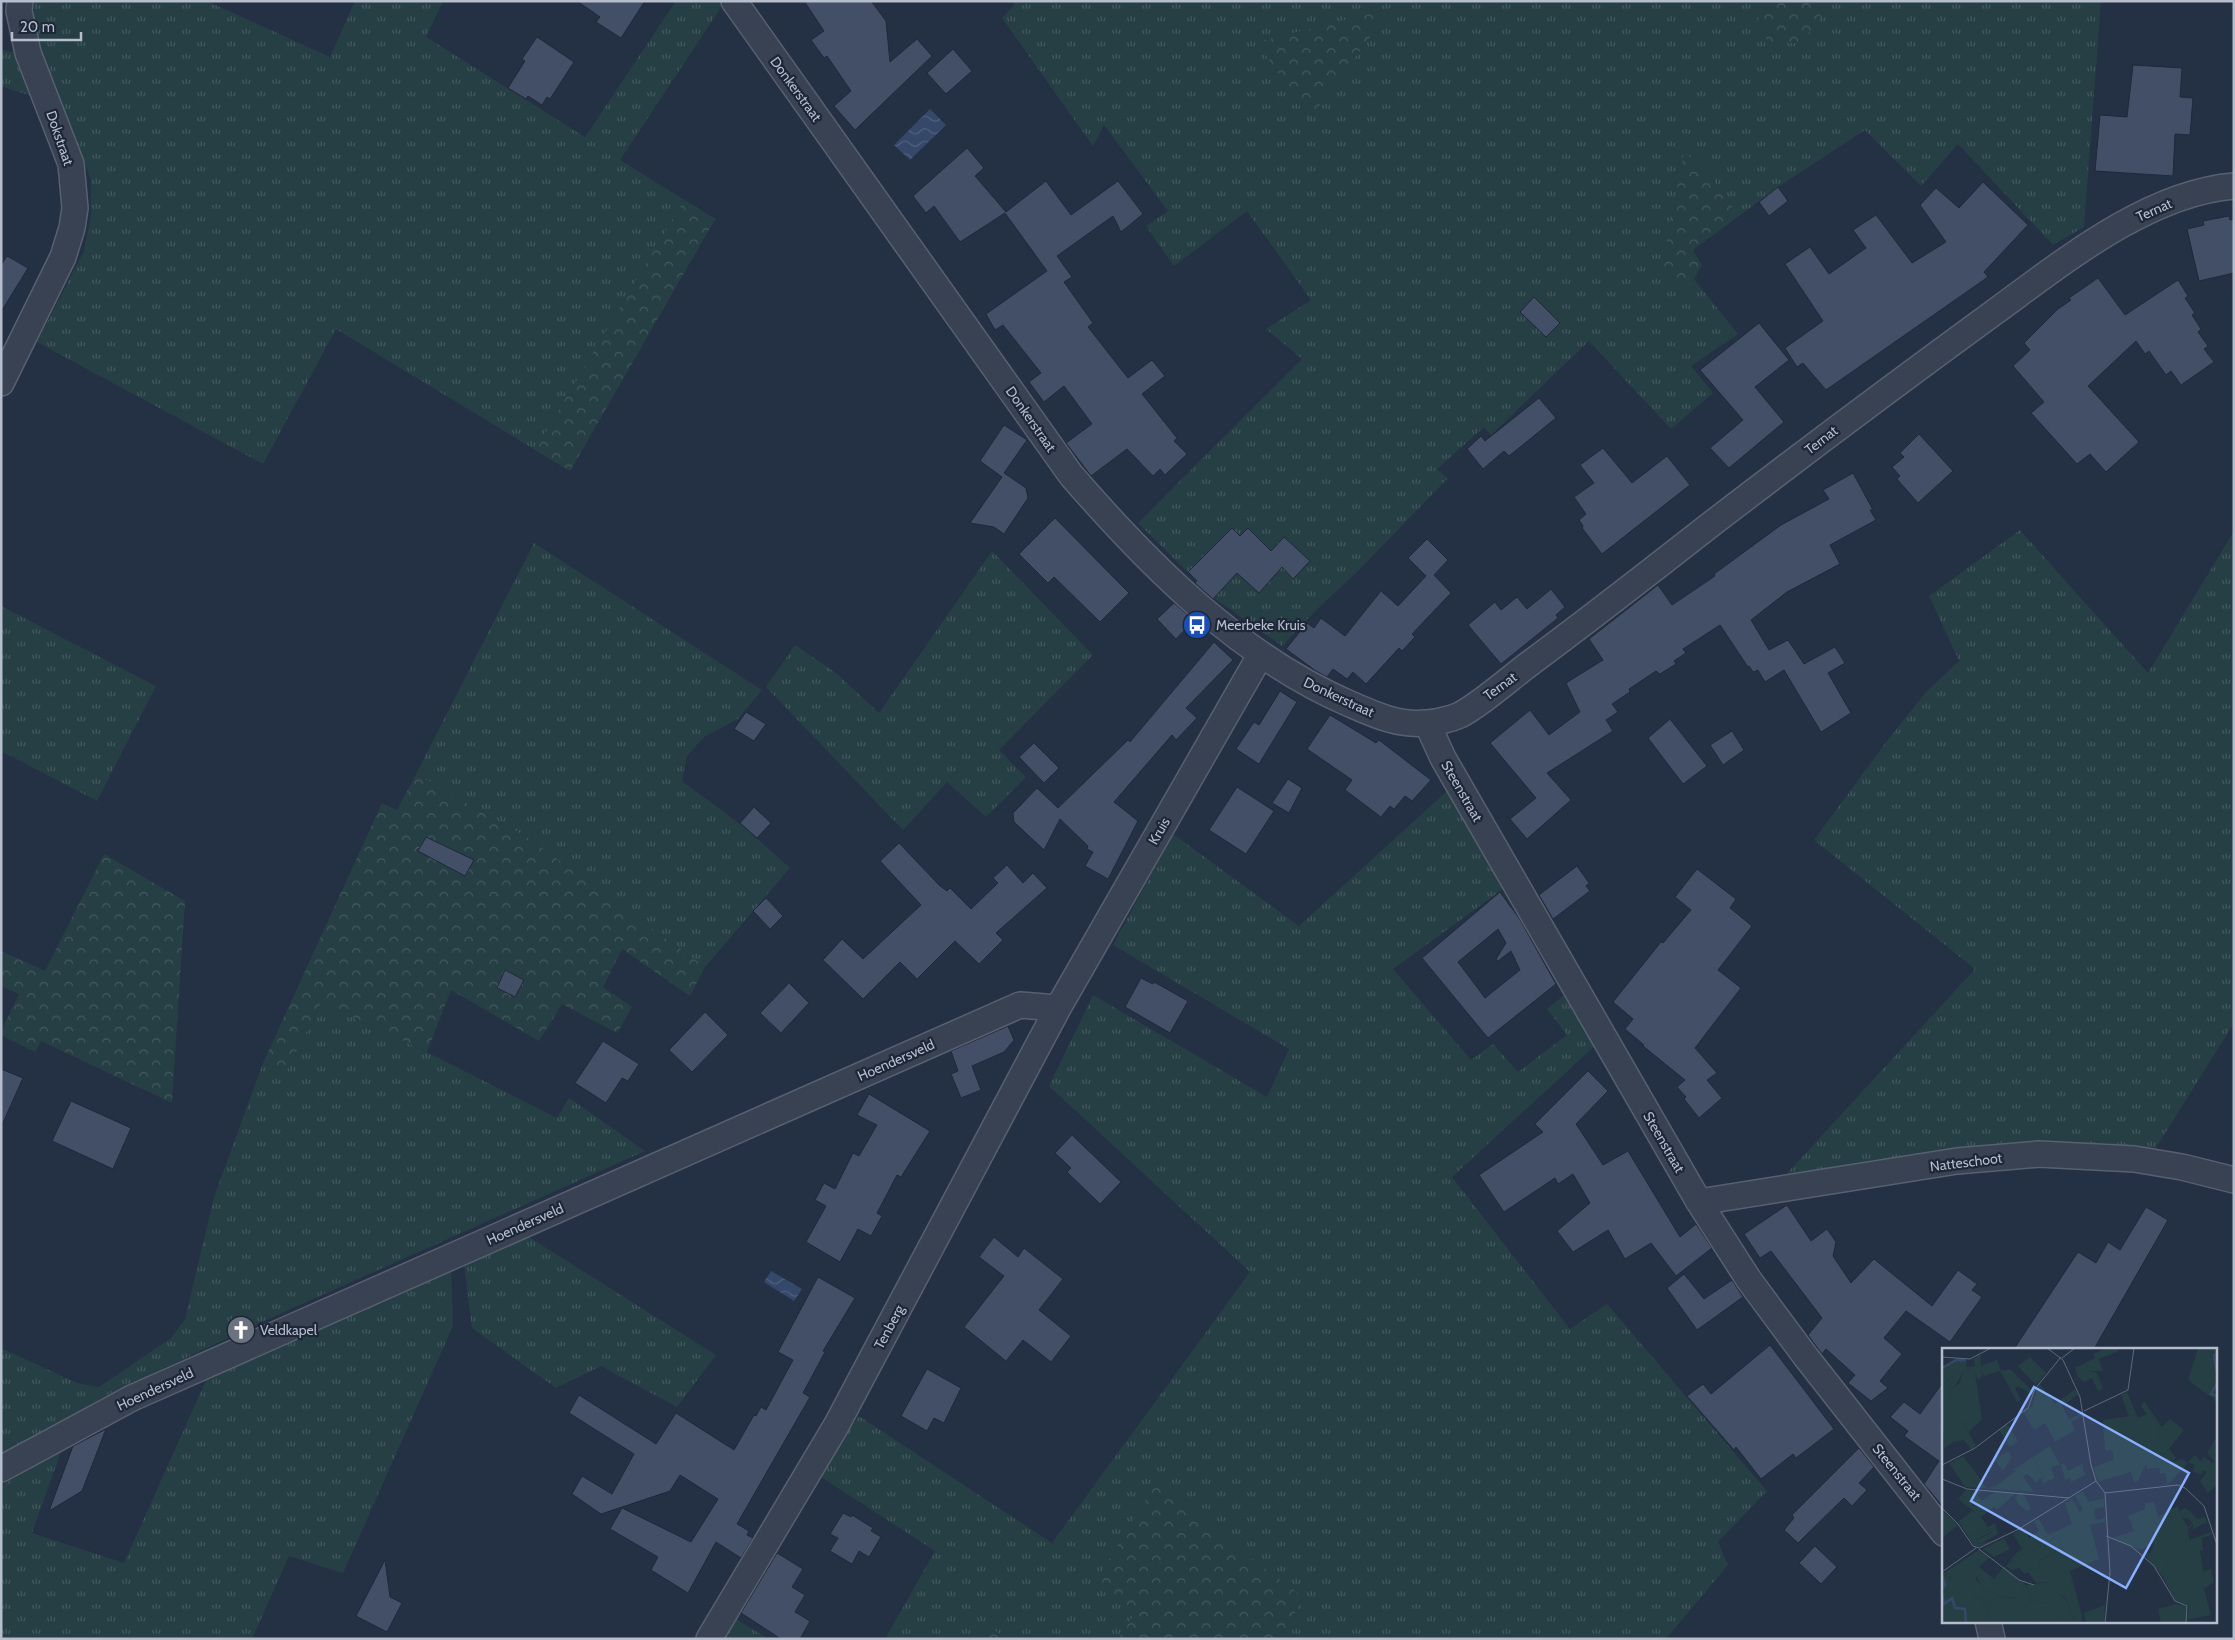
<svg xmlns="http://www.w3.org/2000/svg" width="2235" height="1640" viewBox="0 0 2235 1640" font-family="Cabin,sans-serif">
	<defs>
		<pattern id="grass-tufts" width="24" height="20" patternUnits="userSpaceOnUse" patternTransform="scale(1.25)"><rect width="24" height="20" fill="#263f44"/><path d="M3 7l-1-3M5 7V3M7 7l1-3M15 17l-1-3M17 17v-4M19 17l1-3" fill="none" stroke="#43595e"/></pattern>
		<pattern id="forest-crowns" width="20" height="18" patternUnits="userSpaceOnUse" patternTransform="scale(1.25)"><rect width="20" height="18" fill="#263f44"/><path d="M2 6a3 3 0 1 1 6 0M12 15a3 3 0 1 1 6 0" fill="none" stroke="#43595e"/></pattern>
		<pattern id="water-waves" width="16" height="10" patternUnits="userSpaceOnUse" patternTransform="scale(1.25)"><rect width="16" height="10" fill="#35486a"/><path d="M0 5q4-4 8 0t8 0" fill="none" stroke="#50607e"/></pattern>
	</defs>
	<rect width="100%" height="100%" fill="#243043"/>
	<path fill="url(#grass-tufts)" fill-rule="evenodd" d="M34 1H207L330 57 355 1H443L426 37 585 137 676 1H719L722 6 620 160 715 219 570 471 336 329 263 464 37 342 84 251 91 214V179L34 34Z
		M1011 1H1766L1759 20 1818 23 1825 1H2101L2084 227 2053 245 1958 144 1921 186 1865 130 1778 187 1739 216 1702 164 1678 293 1694 279 1738 334 1691 366 1713 393 1671 429 1589 341 1491 435 1484 427 1437 469 1448 478 1357 572 1315 611 1282 646 1214 598 1138 523 1302 359 1266 329 1311 300 1247 211 1174 266 1146 226 1168 211 1104 125 1093 146 1002 18 1014 5ZM1392 8 1309 118H1308L1258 42Z
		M1 49 22 55 37 98 1 86Z
		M2020 530 2148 673 2234 531V1023L2156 1148 2034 1145 1780 1181 1975 969 1814 840 1887 741 1925 693 1959 661 1929 596Z
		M534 543 762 690 738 719 704 737 687 756 682 781 744 827 790 868 705 967 530 839 416 774Z
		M992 551 1093 655 999 750 1026 777 986 817 947 782 903 830 766 687 795 645 836 673 879 713Z
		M1 606 156 686 97 801 1 751Z
		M1448 790 1503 889 1393 969 1471 1060 1493 1044 1518 1072 1567 1035 1547 1009 1568 992 1597 1044 1452 1177 1570 1329 1607 1304 1767 1491 1718 1542 1728 1565 1666 1639H1278L1304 1598 1134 1615 1118 1639H1006L989 1626 978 1639H885L935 1551 818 1475 859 1416 1052 1543 1250 1272 1049 1086 1093 995 1267 1097 1289 1049 1113 945 1173 834 1299 926Z
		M321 1003 427 1052 557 1118 569 1098 645 1151 264 1321 103 1397 36 1438 1 1456V1348L77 1383 99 1387 171 1338 185 1319 214 1197 263 1063 286 1072Z
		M521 1232 716 1355 677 1407 601 1366 556 1388 472 1328 463 1257Z
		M451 1264 453 1326 343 1573 289 1556 252 1639H1V1486L62 1449 32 1533 124 1563 212 1367Z
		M734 1618 769 1639H722Z"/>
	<path fill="url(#forest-crowns)" d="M1766 1H1825L1818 23 1799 43H1768L1758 20Z
		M1392 8 1309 119 1257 42Z
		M1684 153 1702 164 1739 216 1693 250 1702 265 1694 279 1678 293 1661 271Z
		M684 200 715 219 570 471 535 450Z
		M416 774 530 839 705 967 690 996 622 949 603 987 632 1007 617 1033 562 1004 539 1041 451 990 427 1052 321 1003 286 1072 263 1063 382 803 397 810Z
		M104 854 185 901 172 1103 41 1041 35 1052 1 1035V1031L19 994 1 986V951L45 971Z
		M1155 1485 1304 1598 1278 1639H1118L1134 1615 1094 1584Z
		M989 1626 1006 1639H978Z"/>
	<path fill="url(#water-waves)" d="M930 109 946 125 910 160 894 145Z
		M771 1271 802 1289 794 1301 764 1282Z"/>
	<path fill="#434f66" stroke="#1f293a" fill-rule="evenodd" d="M577 1H645L621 38 596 22 600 17Z
		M804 1H871L886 21 890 62 917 39 932 56 855 130 834 106 851 91 827 56 824 58 811 40 824 31Z
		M537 37 574 62 550 99 547 97 542 105 528 96 526 99 508 88 525 61 522 59Z
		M953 49 972 71 946 94 927 73Z
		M2133 65 2182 68 2180 97 2193 98 2190 135 2175 134 2173 176 2095 171 2100 115 2127 117Z
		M967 148 984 168 975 176 1006 212 1046 181 1071 215 1118 181 1143 214 1121 232 1113 216 1057 256 1072 277 1064 282 1093 323 1088 327 1128 378 1152 360 1165 376 1142 394 1177 438 1174 441 1187 454 1165 475 1160 469 1153 476 1127 449 1091 476 1066 443 1092 424 1064 386 1044 402 1029 382 1041 373 1003 325 995 330 986 314 1047 271 1005 213 960 242 934 206 926 213 913 196Z
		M1983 182 2028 225 1984 272 1988 277 1826 390 1803 363 1797 367 1785 348 1823 321 1785 264 1810 247 1829 274 1866 248 1853 230 1876 215 1912 263 1946 242 1920 205 1936 188 1959 208Z
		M1778 187 1788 201 1769 216 1759 202Z
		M2229 216 2230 220 2234 219V273L2199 281 2187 229 2204 225 2203 221Z
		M7 256 28 268 1 312V265Z
		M2098 278 2125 315 2178 280 2188 296 2185 298 2195 313 2192 315 2201 329 2198 332 2208 346 2204 349 2214 362 2181 385 2171 371 2166 375 2149 351 2145 354 2136 341 2088 386 2139 442 2106 472 2090 454 2077 464 2031 413 2044 402 2013 366 2030 350 2024 343 2058 309 2071 300 2069 298Z
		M1534 297 1560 323 1546 337 1520 312Z
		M1759 323 1789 360 1755 387 1784 422 1729 468 1710 448 1743 420 1700 370Z
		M1539 398 1556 418 1509 456 1504 451 1483 469 1467 449 1481 436 1485 441Z
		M1004 425 1027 440 1004 473 1026 488 1028 498 1004 534 994 527 970 523 1002 477 980 461Z
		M1919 434 1953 471 1918 503 1897 479 1900 476 1892 467 1904 457 1900 453Z
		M1603 448 1632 483 1667 456 1690 485 1602 554 1582 528 1583 526 1579 520 1586 514 1574 497 1594 483 1580 465Z
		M1853 473 1873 510H1870L1876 520 1830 545 1840 564 1787 592 1751 620 1769 650 1788 640 1804 664 1835 647 1845 663 1828 673 1851 713 1821 732 1784 670 1765 682 1758 670 1753 672 1749 666 1748 667 1720 625 1683 649 1686 653 1674 661 1676 664 1660 674 1656 671 1629 689 1630 692 1612 704 1618 712 1606 720 1613 731 1547 773 1571 800 1527 839 1510 819 1536 798 1490 743 1530 710 1549 735 1580 712 1566 683 1603 660 1589 639 1658 585 1672 605 1715 576 1714 574 1781 525 1829 499 1823 490Z
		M1055 518 1129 593 1100 622 1054 577 1048 583 1019 554Z
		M1232 528 1240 536 1248 528 1271 551 1284 537 1310 561 1293 579 1282 567 1259 593 1237 573 1213 599 1195 583 1197 581 1188 572Z
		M1427 539 1448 560 1434 575 1451 593 1412 634 1415 637 1402 651 1399 648 1366 684 1353 672 1347 679 1333 669 1327 677 1316 671 1286 649 1307 623 1314 628 1321 618 1345 636 1381 591 1398 606 1426 576 1408 558Z
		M1551 589 1565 607 1556 615 1558 618 1501 664 1468 625 1495 602 1501 610 1517 597 1527 609Z
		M1174 603 1194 620 1176 639 1157 619Z
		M1214 642 1233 660 1186 708 1197 718 1176 740 1172 735 1114 802 1138 821 1108 879 1085 866 1093 852 1087 849 1088 846 1060 819 1044 850 1014 822 1013 813 1037 788 1058 808 1128 740 1130 742Z
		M1280 691 1297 702 1259 764 1236 749 1254 722 1259 725Z
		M746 712 766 724 754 741 734 729Z
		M1330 715 1376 743 1379 740 1431 780 1412 801 1405 796 1394 809 1390 806 1381 817 1345 790 1352 780 1307 749Z
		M1670 719 1707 766 1683 784 1648 738Z
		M1732 731 1744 750 1723 765 1710 745Z
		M1034 743 1059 768 1044 783 1019 757Z
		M1288 779 1302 788 1289 813 1272 803Z
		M1237 787 1274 811 1246 854 1209 830Z
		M754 807 771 823 757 838 740 823Z
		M426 837 474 860 465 876 418 851Z
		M899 843 940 886 947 891 950 888 971 909 998 883 993 878 1007 865 1023 883 1033 873 1047 888 996 933 1003 940 979 964 955 941 917 979 900 962 863 999 823 960 842 939 863 959 921 905 880 861Z
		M1577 866 1589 883 1586 886 1590 891 1553 919 1539 895Z
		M1697 869 1736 899 1730 908 1752 926 1718 970 1741 988 1695 1048 1717 1073 1707 1080 1722 1098 1699 1118 1684 1099 1686 1097 1677 1087 1685 1080 1643 1046 1644 1045 1625 1029 1633 1019 1613 1002 1661 942 1663 943 1691 910 1675 897Z
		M1500 892 1519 918 1556 984 1488 1038 1422 958ZM1498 929 1506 943 1496 959 1498 961 1511 951 1520 970 1485 998 1458 962Z
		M766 898 783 916 770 929 753 911Z
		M505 970 524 980 515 997 497 988Z
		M1141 978 1153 984 1154 982 1188 1001 1170 1033 1125 1007Z
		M789 983 809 1003 781 1033 760 1013Z
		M705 1012 728 1035 692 1072 669 1050Z
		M1008 1026 1014 1040 1004 1052 972 1066 981 1090 961 1098 951 1074 958 1071 951 1051Z
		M603 1041 639 1064 628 1081 622 1078 606 1103 575 1083Z
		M1 1069 23 1078 1 1127Z
		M1588 1071 1608 1091 1576 1124 1603 1165 1628 1151 1680 1237 1696 1224 1712 1248 1676 1276 1651 1243 1625 1259 1608 1230 1573 1252 1557 1231 1590 1203 1573 1174 1558 1184 1555 1178 1504 1212 1479 1175 1543 1132 1535 1124Z
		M869 1094 930 1131 901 1177 897 1175 877 1213 882 1216 871 1236 858 1229 840 1262 806 1242 826 1206 815 1200 824 1183 835 1189 853 1153 859 1156 877 1125 857 1115Z
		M71 1101 131 1128 113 1169 52 1141Z
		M1072 1135 1121 1182 1100 1204 1067 1172 1071 1168 1055 1153Z
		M1787 1205 1811 1241 1827 1229 1836 1242 1833 1256 1851 1283 1874 1259 1932 1306 1958 1270 1977 1284 1972 1290 1982 1297 1950 1342 1906 1311 1884 1338 1902 1354 1880 1381 1888 1388 1871 1401 1848 1383 1855 1375 1826 1349 1822 1354 1808 1335 1822 1318 1771 1251 1760 1258 1744 1234Z
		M2146 1207 2168 1220 2094 1349H2014L2078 1252 2096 1263 2108 1242 2120 1250Z
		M994 1237 1018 1257 1024 1248 1063 1279 1039 1310 1071 1336 1051 1362 1023 1340 1006 1361 964 1327 1004 1276 979 1257Z
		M1684 1274 1704 1299 1732 1280 1743 1297 1697 1330 1667 1288Z
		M818 1277 855 1298 823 1351 825 1352 803 1393 810 1397 737 1524 749 1531 747 1535 753 1538 741 1558 716 1542 688 1593 651 1570 658 1557 610 1529 622 1508 691 1542 718 1499 680 1475 670 1491 601 1514 572 1494 582 1476 612 1494 634 1454 569 1413 579 1395 656 1444 676 1413 734 1450 754 1415 756 1416 761 1407 766 1410 793 1360 778 1352Z
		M1770 1345 1834 1429 1796 1458 1793 1454 1761 1479 1736 1447 1734 1450 1687 1396 1703 1384 1711 1394Z
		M927 1369 961 1388 944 1423 934 1418 927 1431 901 1416Z
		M1944 1381V1508L1924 1484 1939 1461 1904 1436 1908 1431 1890 1417 1904 1402 1920 1414Z
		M106 1429 82 1491 49 1511 73 1446Z
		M1859 1448 1874 1467 1859 1483 1867 1490 1852 1506 1844 1498 1798 1543 1784 1530 1794 1518 1792 1515Z
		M843 1513 851 1517 852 1515 873 1528 871 1531 881 1537 869 1557 859 1551 852 1564 830 1551 838 1538 830 1534Z
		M1815 1546 1837 1567 1821 1584 1799 1563Z
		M777 1553 803 1569 792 1587 805 1595 795 1612 810 1621 800 1639H781L741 1613Z
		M385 1560 390 1597 402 1603 387 1632 356 1616Z"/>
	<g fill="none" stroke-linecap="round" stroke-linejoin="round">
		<defs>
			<path id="minor" d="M734 1 1071 475C1149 565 1239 656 1350 704 1373 714 1399 726 1425 723 1435 723 1451 719 1460 715 1481 704 1509 679 1529 664 1590 619 1650 572 1710 525 1805 452 1900 381 1996 311 2063 262 2148 193 2234 186
				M1 383 63 257 72 228 75 208 71 164 28 53 19 11 20 1
				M1427 723 1443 758 1699 1202 1749 1280 1806 1357 1944 1533
				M1699 1202 1957 1161 2039 1154 2134 1159 2182 1167 2234 1180
				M1 1469 132 1398 1020 1005 1058 1008
				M1988 1621 1992 1639
				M709 1639 836 1426 1058 1008 1261 654"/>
		</defs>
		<use href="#minor" stroke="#576070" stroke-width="28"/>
		<use href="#minor" stroke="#394253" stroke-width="25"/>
	</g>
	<defs>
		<symbol id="bus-disc" viewBox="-11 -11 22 22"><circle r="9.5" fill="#1a4fb4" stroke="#1d2738"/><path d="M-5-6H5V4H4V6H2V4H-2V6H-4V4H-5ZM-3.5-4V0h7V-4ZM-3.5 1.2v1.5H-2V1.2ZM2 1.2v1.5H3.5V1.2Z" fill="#fff"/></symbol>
		<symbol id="church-disc" viewBox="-11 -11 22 22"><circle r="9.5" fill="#6b7280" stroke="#1d2738"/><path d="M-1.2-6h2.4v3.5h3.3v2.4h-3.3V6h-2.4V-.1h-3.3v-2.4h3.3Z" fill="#fff"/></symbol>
	</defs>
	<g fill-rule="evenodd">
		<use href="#bus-disc" x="1181" y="609" width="32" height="32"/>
		<use href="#church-disc" x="225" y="1314" width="32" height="32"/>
	</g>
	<g text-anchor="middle" stroke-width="4.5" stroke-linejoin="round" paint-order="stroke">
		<g font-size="14" fill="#b6bdcd" stroke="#1d2738">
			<text transform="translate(796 89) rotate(54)" y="5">Donkerstraat</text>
			<text transform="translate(60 138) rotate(71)" y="5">Dokstraat</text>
			<text transform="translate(2154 210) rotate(-24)" y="5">Ternat</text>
			<text transform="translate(1031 419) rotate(55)" y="5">Donkerstraat</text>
			<text transform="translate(1821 440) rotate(-38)" y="5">Ternat</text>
			<text transform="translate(1500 686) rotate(-36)" y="5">Ternat</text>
			<text transform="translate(1339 697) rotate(25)" y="5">Donkerstraat</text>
			<text transform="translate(1462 791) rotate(60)" y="5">Steenstraat</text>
			<text transform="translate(1159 831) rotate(-60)" y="5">Kruis</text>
			<text transform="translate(896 1060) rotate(-24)" y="5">Hoendersveld</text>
			<text transform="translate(1664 1142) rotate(60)" y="5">Steenstraat</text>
			<text transform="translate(1966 1162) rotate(-7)" y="5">Natteschoot</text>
			<text transform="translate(525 1224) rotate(-24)" y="5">Hoendersveld</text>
			<text transform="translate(889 1327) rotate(-62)" y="5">Tenberg</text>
			<text transform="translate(155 1389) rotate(-25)" y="5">Hoendersveld</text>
			<text transform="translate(1897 1472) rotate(51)" y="5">Steenstraat</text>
		</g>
		<g font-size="14" fill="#b6bdcd" stroke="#1d2738" text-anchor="start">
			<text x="1216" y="630">Meerbeke Kruis</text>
			<text x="260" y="1335">Veldkapel</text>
		</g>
	</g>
	<g transform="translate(1942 1348)">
		<rect width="275" height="275" fill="#243043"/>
		<path d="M164 0H175L177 3 157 11 161 23H147L143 15 153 10 151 6ZM38 6 39 18 55 12 59 23 68 21 91 44V47L76 38 73 40 79 52 75 54 58 23 42 28 39 23 40 28 36 32 33 25 29 31H24L27 19 33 18 32 11ZM88 9 104 25 94 37 76 18ZM15 12 25 13 24 19 12 40 0 24V19ZM0 31 10 43 0 60ZM97 35 113 56 133 41 136 47 120 58 127 71 142 64V67L129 74 133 82 113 94 103 75 92 82 81 64 90 58ZM185 44 196 70 205 66 199 58 202 53 220 79 215 84 227 101 218 111 226 103 230 114 240 111 246 115 252 107 259 113 262 109 271 115 272 113 265 105 275 88V137L266 145 258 133 265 124 262 122 258 127 250 123 253 116 246 115 228 135 225 136 223 125 218 126 217 120 205 121 204 116 196 133 192 134 189 124 156 134 151 120 172 111 170 102 163 103 161 72 187 68 179 47ZM21 74 34 98 29 101 22 92 11 94 4 86ZM65 76 76 93 68 99 57 82ZM108 98 118 117 122 115 126 123 140 116 143 127 129 134 128 130 123 132 119 117 112 118 109 120 113 130 104 134 91 109ZM21 108 45 140 54 138 76 121 92 144 23 139 7 115ZM24 142 40 143 35 147 40 153 54 143 74 145 55 162 52 159 39 169 46 179 53 175 56 186 38 196 33 193 49 185 47 182 30 188 16 174 30 163 35 166 16 151ZM141 143 147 154 162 150V159L152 161 153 170 156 172 163 169V174L148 177 157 211 128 223 140 267 139 275H133L124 250 104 239 108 234 94 235 86 224 83 226 77 220 70 222 64 218 75 207 81 217H85L89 223 99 220 96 213 121 201 115 187 102 199 95 192 98 199 81 207 79 203 74 205 80 201 71 186 81 180 87 190 97 183 92 173 97 171 106 187 130 176 123 155 130 151 138 164 141 162 133 148ZM76 145H81L89 161 85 163 77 157 73 150ZM212 154 216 169 235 158 238 163 242 160 248 163 255 171 263 169 265 174 246 184 251 180V172L240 169 237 188 232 189V212L221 219 224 230 243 209 247 192 269 184 270 187 260 190 261 202 258 203 261 223 269 221 272 234 262 241 269 267 245 272 247 258 233 253 220 227 202 207 209 204 212 195 198 202 170 190 192 183 186 168 203 161V155ZM0 162 16 177 0 190ZM62 190 68 201 52 209 41 201ZM37 202 48 209 37 219 52 231 62 218 84 237 76 249 60 250 40 239 34 228 32 246 48 260 43 274 0 275V265L7 251 3 256 0 254 11 230 1 226ZM90 253 109 256 125 275 95 274 82 260 84 255ZM234 256 245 259 244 275H219L216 261ZM163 257 162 275H144L142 265Z" fill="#263f44"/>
		<path d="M256 0H275V65L273 52 246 32ZM23 19H27L24 31 33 25 40 71 27 84 21 74 5 86 11 94 2 100 0 60 10 43 0 31V24L12 40 18 34ZM228 71 242 82 227 101 234 110 230 114 226 104 213 110 226 101 215 84ZM51 99 57 108 66 103 70 109 61 123 52 111 55 109ZM91 109 104 134 101 135 99 129 95 135 85 126 81 129 76 122 69 123ZM240 169 246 179 251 175 244 169 254 173 246 182 248 194 244 209H247L249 225 261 223 262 240 249 237V225L224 230 221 219 232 212V189L237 188 235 175ZM23 177 30 188 47 182 49 184 34 192 36 196 53 192 36 199 32 197 20 179ZM115 187 121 201 96 213 99 220 89 223 85 217 81 218 75 207 64 217 74 205 79 203 81 207 98 199 95 192 98 191 102 199ZM1 226 18 234 0 254 3 256 9 250 12 253V260L2 267 0 265V227ZM108 234 105 239 124 251 133 275H125L109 256 90 253 84 237Z" fill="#263f44"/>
		<path d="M29 224 40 239 60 250 76 249 84 237 90 253 84 255 82 260 98 275H33L43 274 48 260 21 236Z" fill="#263f44"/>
		<path d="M143 15 147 23 155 25 161 41 156 43 150 30 142 34 136 29 133 20Z" fill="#263f44"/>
		<path fill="none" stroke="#35486a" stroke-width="2.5" d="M275 5 272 8 275 25M0 20 14 12H24M275 35 269 46 275 48M0 241 3 237 0 227M0 245 2 256 10 250 13 260 23 261 24 275"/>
		<path fill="none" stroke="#5e687a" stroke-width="1" d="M105 0 121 12 138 49 149 117 154 133 163 145M0 9 28 11 49 0M120 10 133 0M142 63 186 42 192 0M0 117 33 100 86 60 93 41 119 9M0 131 25 141 127 150M163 145 236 137 243 140 262 158M262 158 275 197M0 160 16 176 31 198 37 200 77 181 154 133M164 188 189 198 212 218 233 253 245 258 244 275M37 201 77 232 92 237M0 224 34 200M163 275 168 224 163 145"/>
		<path fill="#89b0ff" fill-opacity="0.15" stroke="#89b0ff" stroke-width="2.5" d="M92 39 247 125 184 240 29 153Z"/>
		<rect width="275" height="275" fill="none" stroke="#b6bdcd" stroke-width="2.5"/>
	</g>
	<rect width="2235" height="1640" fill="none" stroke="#b6bdcd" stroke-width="5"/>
	<path d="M12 32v8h69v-8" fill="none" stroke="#b6bdcd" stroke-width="2.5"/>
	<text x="20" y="32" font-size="15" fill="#b6bdcd" stroke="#1d2738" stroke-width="4" paint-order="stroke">20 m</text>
</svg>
